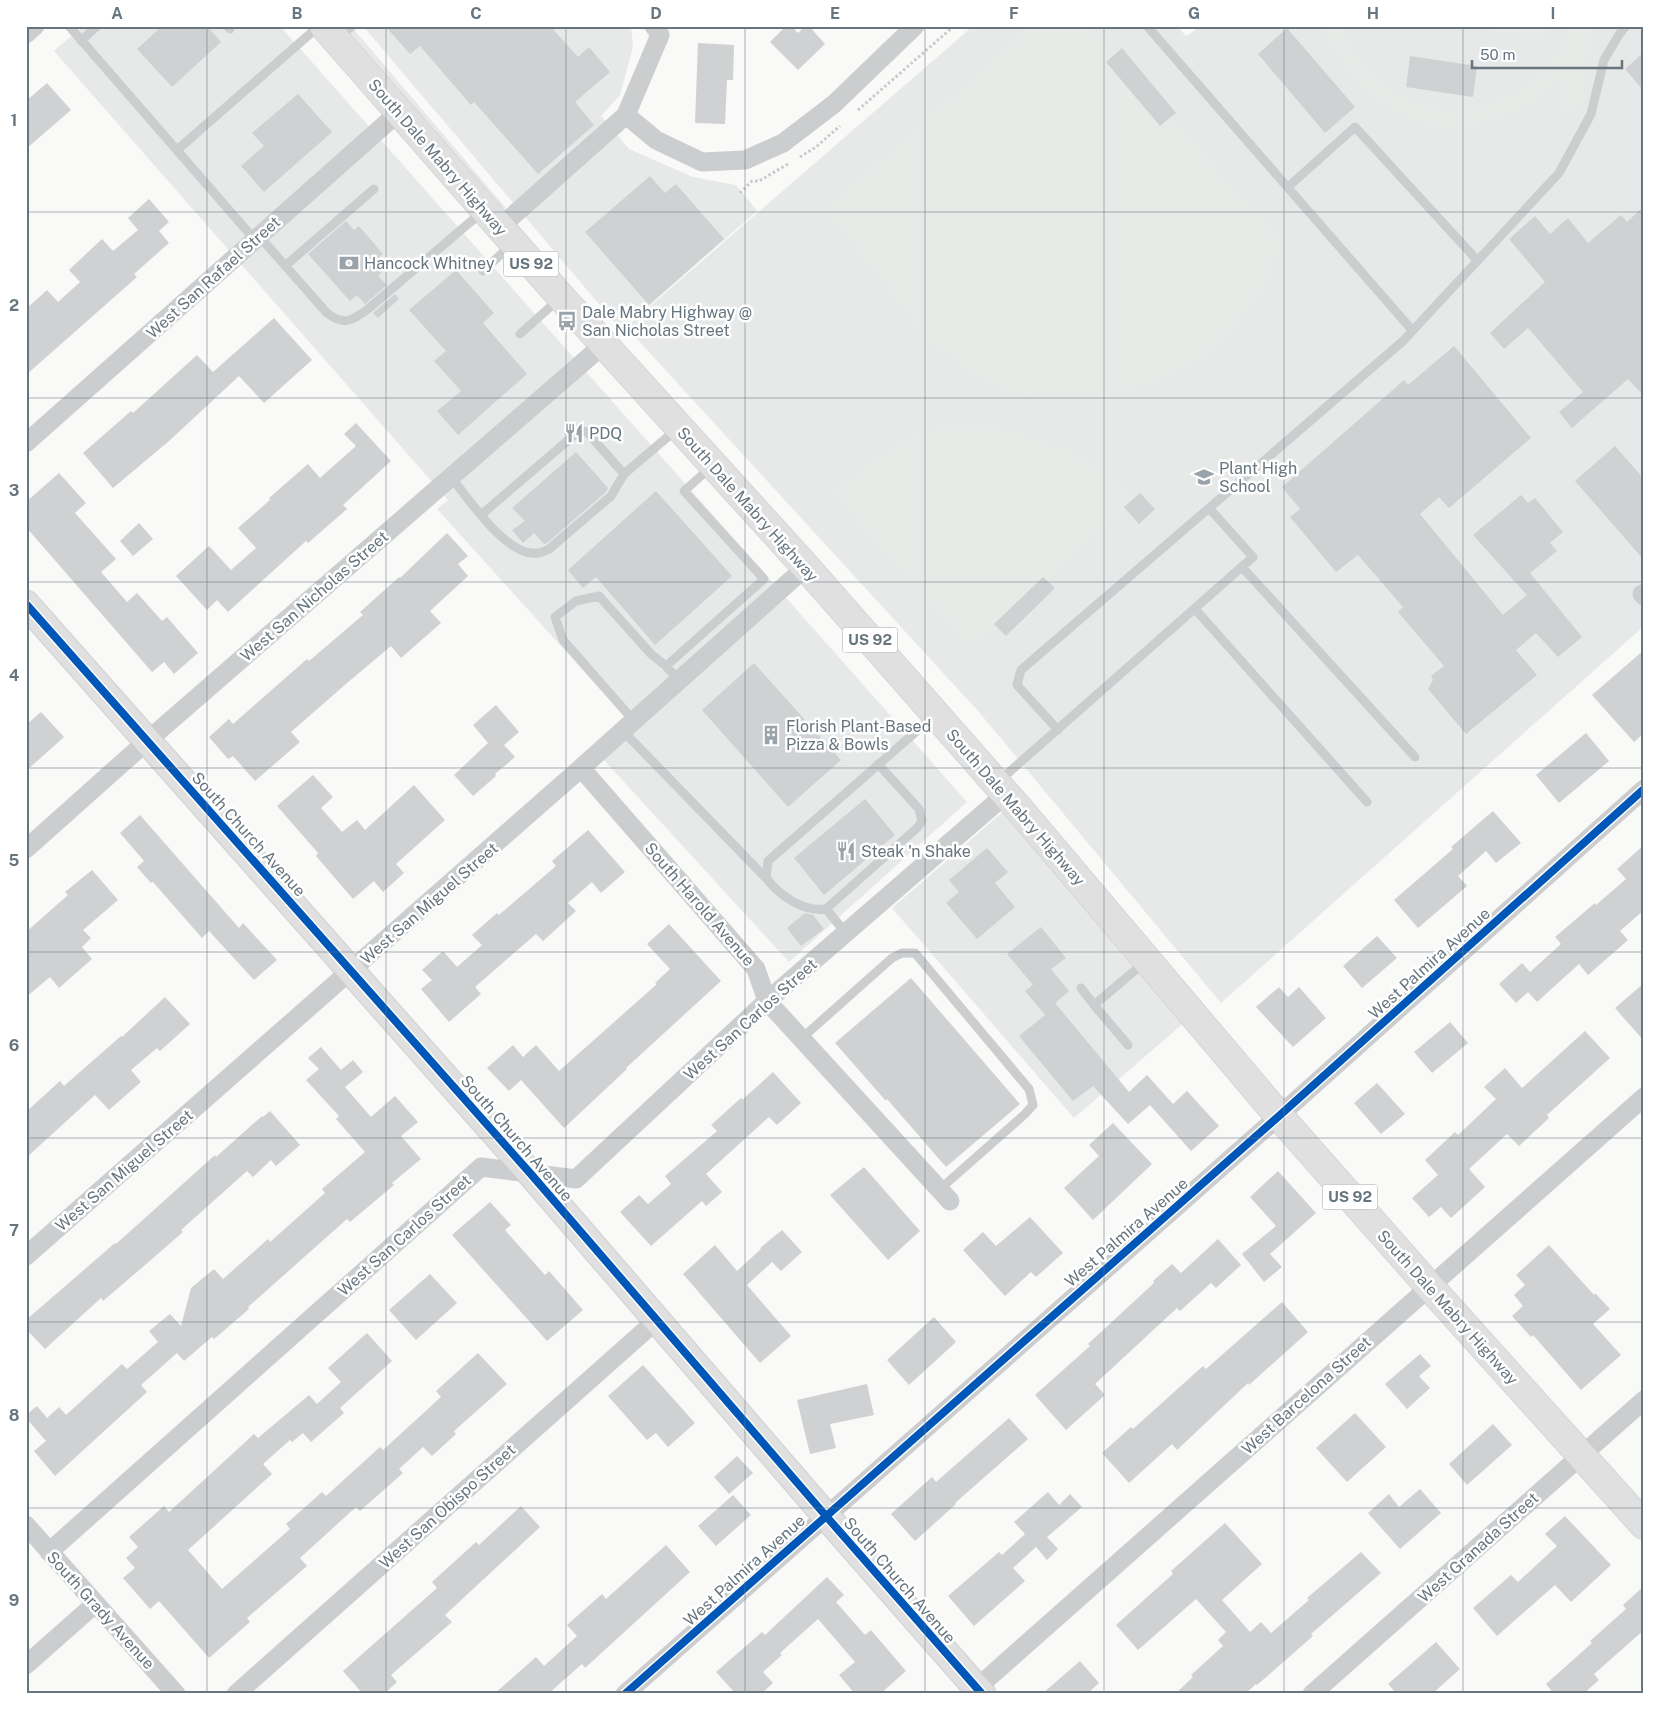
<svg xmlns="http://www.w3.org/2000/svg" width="1670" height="1720" viewBox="0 0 1670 1720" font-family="'Public Sans',sans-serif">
	<rect width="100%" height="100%" fill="#f9f9f8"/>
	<path fill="#e7e9e8" d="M83 26H280L967 802 789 962 603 759 636 729 437 509 448 500 54 51Z
		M338 26H351L506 208 500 213Z
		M363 26H631L633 47 620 95 601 116 629 149 693 177 736 185 757 211 621 330Z
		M973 26H1177L1186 36 1202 26H1644V626L1221 1003 978 711 626 327Z
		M1005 810 1186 1021 1074 1118 892 908Z"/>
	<path fill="#e7eae6" d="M1032 26H1087L1281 242 1266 283 1237 322 1200 360 1163 379 1090 401 1042 400 996 387 934 345 826 209Z
		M1323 26H1339C1348 45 1357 62 1372 77 1381 86 1392 91 1404 97 1409 100 1415 104 1421 106 1461 118 1519 103 1546 69 1557 56 1564 42 1569 26H1591L1579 110 1559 108 1563 72 1535 99 1512 113 1477 124 1443 128 1414 120 1388 106 1374 95 1352 74 1325 33Z
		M1462 26H1547L1545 38Z
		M953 426H994L1071 452 1114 480 1133 501 970 645 833 493 889 450 915 436Z"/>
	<path fill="#cfd1d2" d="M162 26H207L221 42 172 87 137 49Z
		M385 26H550L578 57 589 47 610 72 575 102 594 125 538 174 474 102 471 105 420 46 410 54Z
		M786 26H791L798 33 805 26H809L825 44 798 70 770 42Z
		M1287 28 1355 107 1325 133 1258 54Z
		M698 43 734 45 733 80H727L725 124 695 123Z
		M1122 48 1176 113 1160 126 1106 62Z
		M1644 52V91L1625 69Z
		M1410 56 1477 66 1473 97 1406 87Z
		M47 83 71 110 26 149V101Z
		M298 94 332 132 264 192 241 166 264 146 252 133Z
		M650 176 665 193 676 184 724 239 649 305 585 232Z
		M149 199 169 222 159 231 169 243 134 274 137 277 26 375V309L47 290 58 302 80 282 69 270 102 239 113 251 138 230 128 218Z
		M1644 206V396L1628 379 1572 428 1559 412 1583 392 1528 328 1504 349 1490 333 1545 282 1509 239 1535 216 1550 234 1568 218 1588 243 1621 215 1627 222Z
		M346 221 354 230 359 226 383 254 378 258 387 268 378 276 387 285 365 304 357 295 350 301 308 254Z
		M456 270 494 313 483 323 527 374 458 435 437 411 461 391 434 361 446 351 409 310Z
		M395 294 399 299 378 318 373 313Z
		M274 318 312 360 264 403 239 376 169 441 113 488 83 453 131 411 133 413 197 355 213 372Z
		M1454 346 1531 438 1449 508 1439 497 1420 514 1503 615 1527 595 1473 535 1521 495 1528 503 1535 498 1563 532 1550 543 1557 551 1530 573 1582 637 1558 657 1536 633 1516 650 1537 675 1466 734 1428 689 1433 680 1431 676 1444 666 1398 612 1403 607 1358 555 1336 572 1290 517 1300 509 1282 487 1404 380 1408 385Z
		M356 423 391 461 343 505 347 509 308 543 306 541 228 612 217 600 207 610 176 576 209 546 231 570 256 548 238 528 270 500 269 498 308 464 320 478 356 446 344 434Z
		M1615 446 1644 479V560L1575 481Z
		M576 452 608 488 606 492 546 544H544L534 533 523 543 512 530 525 521 512 508Z
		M59 473 86 503 75 513 116 559 101 572 127 602 137 593 162 621 167 617 198 653 174 674 164 662 152 672 26 527V502Z
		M656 491 732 576 655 645 596 577 583 588 568 570Z
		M1140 493 1155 509 1139 524 1124 507Z
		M139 523 153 539 133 556 120 541Z
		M447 533 468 556 458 564 468 576 430 611 441 623 401 658 391 646 347 683 291 732 300 742 255 781 233 756 228 759 209 737 229 719 233 724 307 659 309 661 363 615 360 612 399 577 400 578Z
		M1043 577 1055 588 1006 636 994 624Z
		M1644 650V733L1634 742 1592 695Z
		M754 663 841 760 788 807 702 710Z
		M496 705 519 732 504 745 515 757 495 774 496 776 473 796 454 775 488 743 473 725Z
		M41 712 64 737 26 771V725Z
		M1586 733 1609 761 1559 803 1536 775Z
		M313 775 333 797 321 808 342 832 357 820 365 830 414 785 445 820 396 864 404 873 383 892 374 881 353 899 316 856 318 853 277 806Z
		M865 799 895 835 824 895 794 858Z
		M1493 811 1521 843 1496 863 1486 851 1458 876 1467 886 1418 928 1394 900 1453 849 1451 847Z
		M140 815 239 928 243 923 277 960 254 980 209 931 202 938 153 882 151 883 137 867 144 861 120 833Z
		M588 830 625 872 601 893 592 882 568 903 576 911 543 941 536 934 475 987 481 994 449 1022 421 989 432 980 422 970 443 951 457 967 482 945 472 935 497 913 499 915 556 866 552 861Z
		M1644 845V910L1620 931 1628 940 1588 975 1579 964 1537 1002 1528 992 1516 1003 1499 984 1522 963 1530 972 1561 944 1555 937 1595 903 1596 905 1626 879 1617 869Z
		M987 848 1008 872 995 883 1015 907 977 939 946 903 959 892 949 880Z
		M92 870 118 900 83 930 91 938 82 947 92 959 59 988 50 977 26 997V932L68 895 65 892Z
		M805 913 813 915 824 929 801 946 787 928Z
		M669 924 721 981 626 1068 627 1069 564 1128 521 1080 509 1091 487 1068 513 1045 523 1057 536 1045 559 1071 657 984 655 983 670 969 647 944Z
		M1041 927 1066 958 1051 969 1069 991 1055 1003 1129 1092 1147 1075 1173 1104 1187 1091 1219 1126 1191 1151 1150 1105 1128 1124 1093 1086 1073 1101 1019 1036 1045 1015 1025 991 1033 985 1007 954Z
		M1377 936 1397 958 1362 988 1343 966Z
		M911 978 1020 1104 946 1167 887 1099 886 1101 835 1043Z
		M1644 983V1041L1615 1008Z
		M1279 987 1288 997 1299 987 1326 1018 1293 1047 1256 1007Z
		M165 997 190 1024 160 1051 157 1048 131 1070 141 1082 109 1110 95 1095 26 1158V1112L60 1081 64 1086 121 1036 122 1037Z
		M1450 1022 1468 1043 1432 1073 1414 1052Z
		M1585 1031 1610 1058 1547 1115 1549 1118 1519 1146 1507 1134 1469 1169 1485 1187 1451 1218 1441 1207 1429 1217 1412 1198 1438 1175 1425 1160 1455 1132 1458 1135 1496 1099 1484 1087 1505 1068 1522 1088Z
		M321 1047 341 1070 353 1060 363 1072 345 1087 371 1117 395 1096 418 1122 401 1136 421 1159 392 1183 394 1185 350 1222 347 1219 248 1307 249 1309 214 1339 212 1337 184 1361 177 1353 141 1385 147 1392 55 1476 34 1451 46 1441 26 1418V1415L37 1406 47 1418 59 1407 66 1415 122 1364 127 1369 158 1342 149 1331 170 1314 181 1326 191 1288 214 1269 223 1279 268 1239 270 1242 325 1193 322 1189 365 1152 336 1119 339 1116 306 1080 319 1069 308 1058Z
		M773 1072 801 1103 777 1125 769 1117 706 1174 722 1192 706 1206 702 1201 651 1246 620 1212 639 1195 648 1204 671 1184 665 1176 717 1131 711 1125 741 1098 742 1100Z
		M1377 1083 1405 1114 1381 1134 1354 1103Z
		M270 1111 300 1145 276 1166 271 1160 253 1177 247 1171 181 1230 183 1232 152 1259 103 1301 101 1298 45 1349 26 1329V1320L115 1243 116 1244 215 1155 216 1157 262 1116 263 1117Z
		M1113 1123 1152 1164 1093 1220 1064 1188 1099 1156 1089 1145Z
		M864 1167 920 1231 888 1260 830 1195Z
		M1278 1171 1316 1213 1270 1254 1282 1267 1264 1282 1242 1254 1276 1226 1250 1197Z
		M490 1202 511 1225 505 1230 545 1275 549 1271 583 1310 547 1341 452 1235Z
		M1030 1217 1063 1253 1036 1277 1031 1272 1005 1296 963 1250 983 1232 996 1246Z
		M782 1230 802 1252 781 1271 772 1262 747 1285 791 1336 760 1363 683 1274 715 1245 737 1271 761 1249 760 1248Z
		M1218 1239 1241 1265 1216 1288 1211 1283 1180 1311 1177 1308 1095 1384 1105 1395 1066 1430 1035 1395 1090 1346 1088 1344 1154 1283 1153 1281 1172 1264 1181 1273Z
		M1549 1245 1594 1295 1595 1293 1610 1309 1593 1324 1621 1355 1581 1390 1533 1335 1531 1337 1512 1316 1523 1306 1514 1295 1525 1285 1516 1275Z
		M430 1274 457 1303 416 1340 389 1310Z
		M1282 1302 1308 1332 1249 1385 1248 1383 1177 1450 1172 1444 1129 1483 1102 1453 1131 1427 1133 1429 1203 1366 1206 1369Z
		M934 1317 956 1342 909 1385 887 1360Z
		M367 1333 392 1361 340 1408 344 1413 311 1442 303 1433 292 1442 290 1440 263 1464 272 1474 188 1550 222 1589 290 1529 286 1524 322 1492 326 1496 380 1447 383 1450 441 1397 436 1391 478 1353 507 1384 454 1431 456 1434 432 1456 423 1447 399 1469 403 1473 360 1511 356 1507 300 1558 307 1566 247 1618 250 1622 209 1658 159 1601 150 1609 123 1578 135 1568 126 1558 138 1547 129 1537 164 1506 169 1512 254 1434 258 1438 309 1395 317 1404 341 1382 328 1368Z
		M1420 1354 1431 1366 1419 1376 1430 1388 1407 1409 1385 1384Z
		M643 1365 695 1423 668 1447 656 1433 647 1440 608 1396Z
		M867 1384 874 1415 830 1424 836 1448 810 1454 797 1400Z
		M1355 1413 1386 1447 1347 1482 1316 1448Z
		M1009 1418 1028 1439 955 1503 956 1504 915 1541 891 1514 932 1477 936 1482Z
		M1493 1424 1512 1445 1467 1485 1449 1464Z
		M737 1456 753 1473 729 1494 714 1477Z
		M1420 1489 1441 1513 1400 1549 1368 1513 1389 1494 1399 1507Z
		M1048 1492 1059 1505 1070 1494 1082 1507 1047 1537 1058 1549 1047 1560 1036 1547 1013 1568 1025 1581 974 1626 948 1596 999 1552 1002 1555 1025 1534 1014 1522Z
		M733 1495 751 1515 716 1546 698 1526Z
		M521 1506 540 1527 445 1615 452 1622 391 1675 397 1682 384 1694H363L343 1671 437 1588 432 1582 476 1542 479 1545Z
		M1565 1516 1611 1565 1571 1602 1555 1585 1497 1636 1473 1608 1511 1575 1518 1582 1557 1546 1545 1534Z
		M1225 1523 1262 1564 1222 1600 1250 1632 1261 1622 1271 1633 1309 1600 1307 1598 1361 1552 1381 1573 1311 1634 1313 1636 1257 1685 1256 1684 1245 1694H1175L1193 1677 1191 1675 1223 1646 1218 1640 1226 1632 1196 1599 1138 1650 1116 1625 1173 1574 1171 1571Z
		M666 1545 690 1572 585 1668 582 1664 548 1694H494L536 1657 544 1666 577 1636 567 1625 602 1594 606 1599Z
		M827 1577 844 1595 836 1602 865 1635 871 1630 906 1671 880 1694H855L839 1675 855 1662 818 1619 780 1653 782 1655 763 1672 773 1683 761 1694H736L716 1672 762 1632 765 1635Z
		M1644 1586V1630L1594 1674 1599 1680 1583 1694H1554L1546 1684 1592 1643 1590 1641 1626 1609 1623 1605Z
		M1436 1642 1460 1669 1432 1694H1397L1388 1684Z
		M1080 1661 1099 1683 1087 1694H1042Z"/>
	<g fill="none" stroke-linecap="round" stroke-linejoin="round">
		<defs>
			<path id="secondary" d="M26 604 530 1173 826 1516 982 1694"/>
			<path id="primary" d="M324 26 561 297 806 567 1019 809 1279 1116 1429 1286 1644 1525"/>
		</defs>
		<use href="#secondary" stroke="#d5d6d6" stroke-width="29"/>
		<use href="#primary" stroke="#d5d6d6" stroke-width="30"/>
		<path stroke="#c9cacb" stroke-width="3" stroke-dasharray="2.5 2.5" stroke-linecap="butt" d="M858 110 954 26
			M800 157 816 147 840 126
			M740 193 752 181H759L788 164"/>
		<path stroke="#cbcdce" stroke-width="9" d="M69 26 255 240
			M227 26 230 29
			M1147 26 1412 330
			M338 38 352 26
			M81 41 97 26
			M177 150 319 26
			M1288 187 1355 127 1477 260
			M259 236 327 313C344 326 352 321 368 309L482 212
			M285 266 374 189
			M483 271 511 245
			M520 334 559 299
			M451 477C468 498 507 558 538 553 542 553 546 550 549 549L611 496 624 474 677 429
			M481 515 580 430 587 432 624 474
			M1242 567 1415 757
			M1195 609 1367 802
			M666 666 764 579 684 491 711 467
			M634 721 563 640 555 617 576 601 599 596 651 654 666 666 679 681
			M1058 730 1017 685 1021 670 1403 341 1559 173 1591 114 1604 60 1620 33 1626 26
			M623 731 766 878
			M878 764 919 809 922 821 917 828 826 909C803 912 780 896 766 878L768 861 934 716
			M999 781 1253 557 1209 508
			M826 909 846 933
			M1081 988 1094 1005
			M802 1038 892 958 902 953H915L1029 1089 1033 1105 1025 1114 940 1189
			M1128 1045 1094 1005 1145 962"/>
		<path stroke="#cbcdce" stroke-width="19" d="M26 34 35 26
			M626 115 656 140 702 162 745 160 783 143 834 104 915 26
			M499 228 626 115 660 35 654 26
			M26 443 399 112
			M1642 594 1644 596
			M581 768 756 969 767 1001 950 1201
			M26 849 147 741 603 345
			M26 1256 581 768 806 567
			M26 1525 176 1694
			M49 1552 481 1167 576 1179 767 1001 1006 794
			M26 1665 95 1604
			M236 1694 658 1319
			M625 1694 1279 1116 1644 789
			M970 1694 1644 1097
			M1312 1694 1644 1400"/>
		<use href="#secondary" stroke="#e0e0e1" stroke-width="26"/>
		<use href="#primary" stroke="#e0e0e1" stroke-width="28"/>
		<defs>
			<path id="cycleway" d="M26 604 530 1173 826 1516 982 1694
				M625 1694 1279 1116 1644 789"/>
		</defs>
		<use href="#cycleway" stroke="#fff" stroke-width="11"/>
		<use href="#cycleway" stroke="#0057b8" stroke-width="8"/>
	</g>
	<path fill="none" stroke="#67757f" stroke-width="1" stroke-opacity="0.55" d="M207 26V1694M386 26V1694M566 26V1694M745 26V1694M925 26V1694M1104 26V1694M1284 26V1694M1463 26V1694M26 212H1644M26 398H1644M26 582H1644M26 768H1644M26 952H1644M26 1138H1644M26 1322H1644M26 1508H1644"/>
	<defs>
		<symbol id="bank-bare" viewBox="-9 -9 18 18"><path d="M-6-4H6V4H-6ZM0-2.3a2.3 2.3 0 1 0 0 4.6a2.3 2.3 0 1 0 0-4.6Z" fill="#9aa3a9" stroke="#fff" stroke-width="2.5" paint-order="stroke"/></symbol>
		<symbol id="bus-bare" viewBox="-9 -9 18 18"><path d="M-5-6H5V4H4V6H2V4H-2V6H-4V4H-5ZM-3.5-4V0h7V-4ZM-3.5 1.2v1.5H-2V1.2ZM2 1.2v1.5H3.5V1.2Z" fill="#9aa3a9" stroke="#fff" stroke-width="2.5" paint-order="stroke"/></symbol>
		<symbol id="restaurant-bare" viewBox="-9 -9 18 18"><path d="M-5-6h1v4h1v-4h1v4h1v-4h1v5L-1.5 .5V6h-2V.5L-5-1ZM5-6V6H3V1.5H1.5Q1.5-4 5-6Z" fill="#9aa3a9" stroke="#fff" stroke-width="2.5" paint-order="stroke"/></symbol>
		<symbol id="school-bare" viewBox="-9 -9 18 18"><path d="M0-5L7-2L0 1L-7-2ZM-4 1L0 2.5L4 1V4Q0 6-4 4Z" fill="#9aa3a9" stroke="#fff" stroke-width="2.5" paint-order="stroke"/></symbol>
		<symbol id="building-bare" viewBox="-9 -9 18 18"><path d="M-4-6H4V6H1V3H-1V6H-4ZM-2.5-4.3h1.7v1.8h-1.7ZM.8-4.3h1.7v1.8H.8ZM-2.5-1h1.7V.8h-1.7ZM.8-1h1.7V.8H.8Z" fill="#9aa3a9" stroke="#fff" stroke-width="2.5" paint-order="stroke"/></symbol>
	</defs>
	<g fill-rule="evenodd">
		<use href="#bank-bare" x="335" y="249" width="28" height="28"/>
		<use href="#bus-bare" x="553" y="307" width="28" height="28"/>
		<use href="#restaurant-bare" x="560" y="419" width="28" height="28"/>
		<use href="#school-bare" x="1190" y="463" width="28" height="28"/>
		<use href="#building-bare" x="757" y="721" width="28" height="28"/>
		<use href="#restaurant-bare" x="832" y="837" width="28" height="28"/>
	</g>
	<g text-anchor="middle" stroke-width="5" stroke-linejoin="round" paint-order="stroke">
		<g fill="#fff" stroke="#959ea5" stroke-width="1">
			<rect x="503.5" y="251.5" width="55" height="25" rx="4"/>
			<rect x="842.5" y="627.5" width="55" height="25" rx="4"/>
			<rect x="1322.5" y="1184.5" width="55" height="25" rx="4"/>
		</g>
		<g font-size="15" font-weight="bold" fill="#67757f">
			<text x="531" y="269">US 92</text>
			<text x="870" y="645">US 92</text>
			<text x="1350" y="1202">US 92</text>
		</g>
		<g font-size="16" fill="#67757f" stroke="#fff">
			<text transform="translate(438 157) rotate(49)" y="6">South Dale Mabry Highway</text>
			<text transform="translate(213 277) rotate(-42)" y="6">West San Rafael Street</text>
			<text transform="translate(748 504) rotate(48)" y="6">South Dale Mabry Highway</text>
			<text transform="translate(314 596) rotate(-41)" y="6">West San Nicholas Street</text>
			<text transform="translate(1016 807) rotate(49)" y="6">South Dale Mabry Highway</text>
			<text transform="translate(249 834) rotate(48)" y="6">South Church Avenue</text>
			<text transform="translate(429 903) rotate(-41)" y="6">West San Miguel Street</text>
			<text transform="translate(700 904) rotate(49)" y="6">South Harold Avenue</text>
			<text transform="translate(1429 963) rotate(-42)" y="6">West Palmira Avenue</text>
			<text transform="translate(750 1019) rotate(-42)" y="6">West San Carlos Street</text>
			<text transform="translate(517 1138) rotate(49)" y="6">South Church Avenue</text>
			<text transform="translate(124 1170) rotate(-41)" y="6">West San Miguel Street</text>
			<text transform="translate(1126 1232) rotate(-41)" y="6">West Palmira Avenue</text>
			<text transform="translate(404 1235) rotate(-42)" y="6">West San Carlos Street</text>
			<text transform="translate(1448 1307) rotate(48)" y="6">South Dale Mabry Highway</text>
			<text transform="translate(1306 1395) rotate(-42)" y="6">West Barcelona Street</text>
			<text transform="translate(447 1506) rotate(-42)" y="6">West San Obispo Street</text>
			<text transform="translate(1478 1547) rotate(-42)" y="6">West Granada Street</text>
			<text transform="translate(744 1570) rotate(-42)" y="6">West Palmira Avenue</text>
			<text transform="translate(900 1580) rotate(49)" y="6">South Church Avenue</text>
			<text transform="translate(101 1610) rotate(48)" y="6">South Grady Avenue</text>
		</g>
		<g font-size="16" fill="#67757f" stroke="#fff" text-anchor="start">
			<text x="364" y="269">Hancock Whitney</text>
			<text x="582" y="318">Dale Mabry Highway @<tspan x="582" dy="18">San Nicholas Street</tspan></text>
			<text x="589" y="439">PDQ</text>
			<text x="1219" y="474">Plant High<tspan x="1219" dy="18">School</tspan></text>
			<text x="786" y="732">Florish Plant-Based<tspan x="786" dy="18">Pizza &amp; Bowls</tspan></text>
			<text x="861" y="857">Steak 'n Shake</text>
		</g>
	</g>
	<rect width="1670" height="1720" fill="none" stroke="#ffffff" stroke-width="55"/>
	<path d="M1472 60v8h150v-8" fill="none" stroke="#67757f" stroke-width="2.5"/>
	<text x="1480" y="60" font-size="15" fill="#67757f" stroke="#ffffff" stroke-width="4" paint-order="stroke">50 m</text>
	<rect x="28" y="28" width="1614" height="1664" fill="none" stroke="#67757f" stroke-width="2"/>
	<g font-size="16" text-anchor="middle" font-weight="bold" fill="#67757f">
		<text x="117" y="19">A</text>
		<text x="297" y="19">B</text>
		<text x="476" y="19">C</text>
		<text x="656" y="19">D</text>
		<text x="835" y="19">E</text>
		<text x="1014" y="19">F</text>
		<text x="1194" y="19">G</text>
		<text x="1373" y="19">H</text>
		<text x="1553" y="19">I</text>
		<text x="14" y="126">1</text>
		<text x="14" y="311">2</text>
		<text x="14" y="496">3</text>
		<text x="14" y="681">4</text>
		<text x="14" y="866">5</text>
		<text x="14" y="1051">6</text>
		<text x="14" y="1236">7</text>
		<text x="14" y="1421">8</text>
		<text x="14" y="1606">9</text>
	</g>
</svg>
